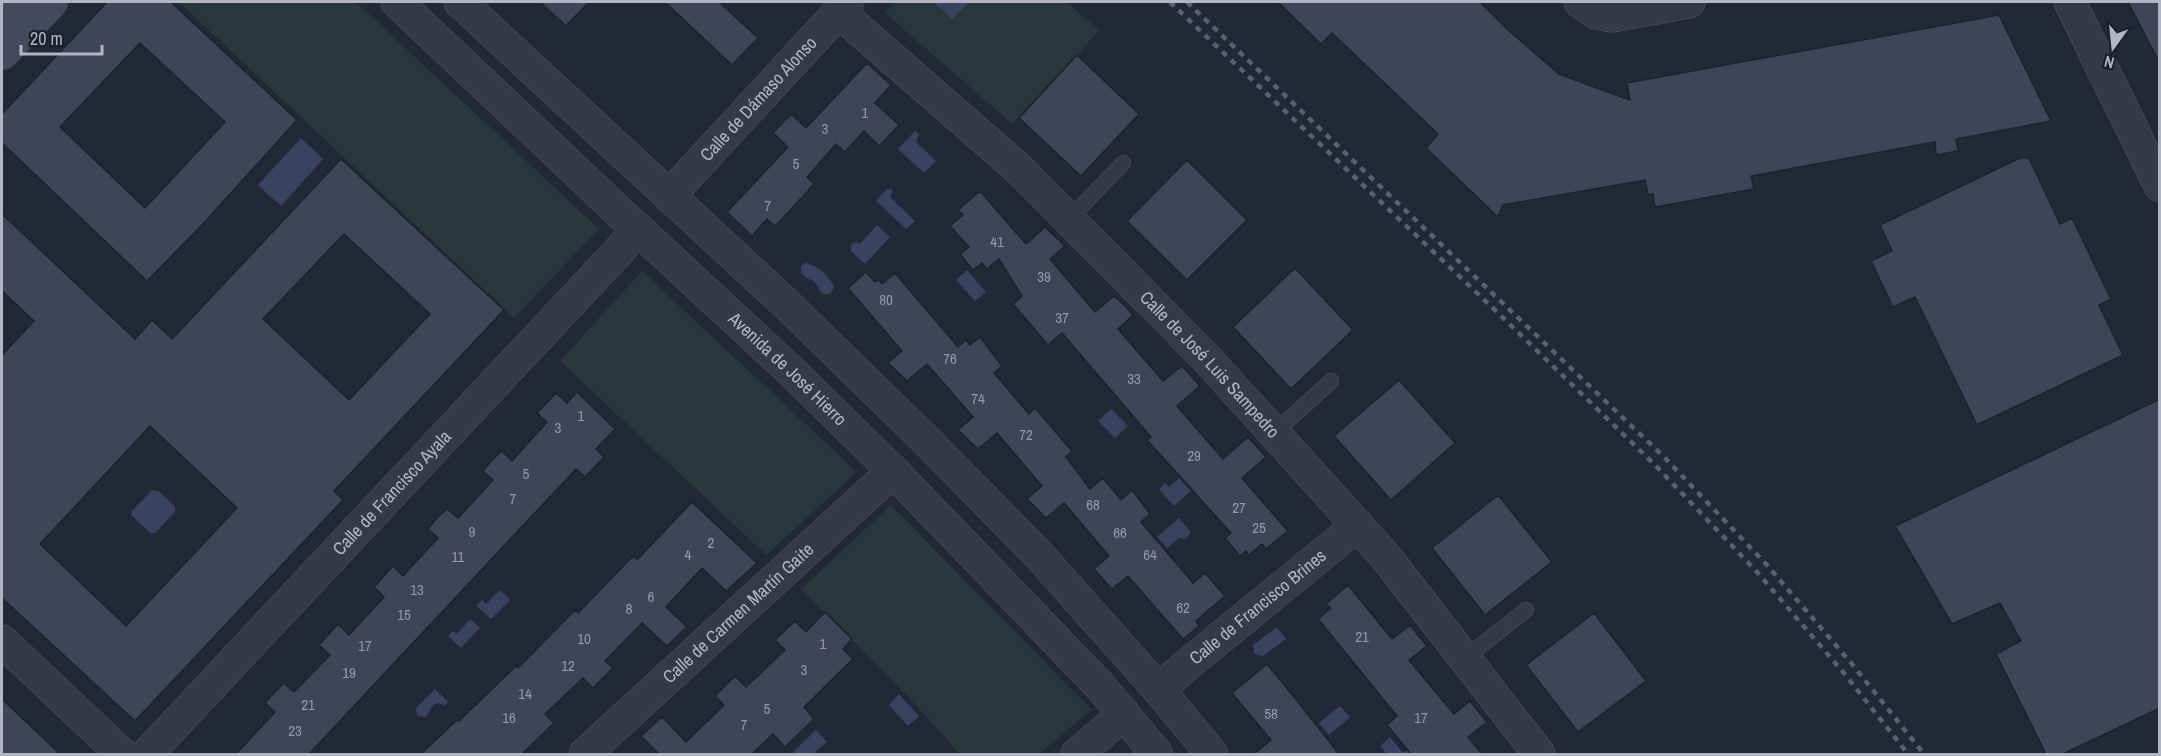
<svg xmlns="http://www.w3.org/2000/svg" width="2161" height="756" viewBox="0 0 2161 756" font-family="'Archivo Narrow',sans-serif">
	<rect width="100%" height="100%" fill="#222837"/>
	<path fill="#27373c" d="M179 2H356L599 229 514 318Z
		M897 2H1067L1099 31 1012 124 885 13Z
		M642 271 857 472 766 555 560 361Z
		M891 505 1092 710 1039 754H960L900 688 801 589Z"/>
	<path fill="#394360" d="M935 2H969L952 19 934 3Z
		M915 131 919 134 916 142 936 161 924 173 898 149Z
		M301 138 323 159 281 206 258 185Z
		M891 188 893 191 890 197 915 221 906 229 876 201 886 190Z
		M877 225 890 237 865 264 851 251V244L855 242 860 244Z
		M806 263C817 265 832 278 834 288L830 294H822L814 281 808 279 801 273V266Z
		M967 270 986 292 975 301 956 280Z
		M1111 409 1128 426 1115 438 1098 421Z
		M1179 478 1191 491 1174 506 1159 489 1165 483 1169 487Z
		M152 490 158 491 175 506V512L155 533H150L131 515 132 511Z
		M1179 518 1190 531V534L1186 539 1179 538 1167 548 1157 537Z
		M500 590 510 600 491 619 476 605 482 600 486 604Z
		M470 619 480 628 461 648 448 636 453 631 457 634Z
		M1277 627 1286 639 1263 656 1254 654 1253 645Z
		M435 689 448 702 445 705 438 703 433 705 426 717 417 716 416 708Z
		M899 694 919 716 908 726 889 705Z
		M1340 706 1350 717 1329 735 1319 723Z
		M816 730 827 742 813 754H795L793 752Z
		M1390 737 1403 753 1411 747 1417 754H1387L1380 746Z"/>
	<path fill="#3f4557" stroke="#1d222f" stroke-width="1.5" fill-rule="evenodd" d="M107 2H171L297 120 202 225 147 281 2 143V114ZM140 43 225 122 145 208 60 127Z
		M540 2H589L566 26Z
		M665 2H719L758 38 732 65Z
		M1278 2H1480L1507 29 1559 74 1630 100 1627 83 1999 15 2051 121 1956 139 1958 151 1936 155 1935 142 1751 176 1754 189 1655 207 1653 194 1648 195 1645 180 1503 205 1498 217 1426 148 1438 134 1332 33 1321 44Z
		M2128 2H2160V64Z
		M1077 55 1139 114 1081 176 1019 118Z
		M867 63 891 85 875 103 899 125 879 146 864 131 845 152 836 144 807 177 814 184 795 205 775 226 767 219 752 236 727 212 788 147 773 133 791 114 806 128Z
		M2020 158H2029L2060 224 2072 218 2111 299 2099 305 2123 355 1977 425 1915 297 1893 307 1871 261 1892 251 1880 225Z
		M341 159 504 310 334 491 343 500 135 721 2 598V355L34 321 2 291V214L135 339 152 320 172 339ZM344 234 430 314 349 400 263 319ZM150 426 237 508 126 626 40 544Z
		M1187 160 1247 220 1187 280 1127 221Z
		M980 191 1026 244 1045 227 1065 246 1050 259 1095 312 1114 296 1124 305 1133 315 1118 329 1163 381 1182 366 1200 386 1177 406 1223 459 1248 437 1266 457 1242 478 1288 531 1266 549 1262 544 1249 555 1246 551 1240 556 1225 538 1231 533 1147 440 1151 437 1062 333 1048 345 1013 304 1022 296 999 259 987 269 982 263 973 270 960 254 969 247 950 226 963 215 958 210Z
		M1295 268 1353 330 1291 389 1233 327Z
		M866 272 875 282 878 279 882 284 895 273 958 347 966 340 970 345 980 337 1002 366 994 373 1029 414 1035 408 1072 451 1066 457 1090 489 1103 478 1121 500 1132 490 1150 514 1141 522 1193 583 1205 573 1225 596 1196 621 1199 626 1183 639 1128 576 1112 589 1094 569 1109 556 1064 503 1046 518 1027 499 1042 486 997 433 978 449 958 430 973 417 927 364 907 381 888 363 902 351 848 288Z
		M1399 380 1455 443 1391 500 1334 436Z
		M577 392 615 429 596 449 604 457 585 477 576 469 309 754H236L275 712 265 703 274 693 284 683 294 692 330 655 319 645 338 624 349 635 384 597 374 587 383 577 393 566 403 576 438 538 428 529 437 518 447 509 458 518 493 480 483 471 492 460 502 451 512 461 547 422 537 413 556 393 567 403Z
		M2160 399V708L2063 754H2046L1996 654 2021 641 2000 603 1952 624 1895 526Z
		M1498 495 1552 562 1485 615 1432 548Z
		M692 502 757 563 726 591 702 568 666 607 687 627 667 646 642 623 605 661 613 668 593 688 583 678 545 714 554 723 522 754H421L457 720 459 721 516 666 518 668 575 610 578 613 633 556 637 560Z
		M1348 585 1392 639 1410 625 1418 635 1427 646 1409 660 1454 714 1470 701 1487 722 1468 737 1482 754H1411L1387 725 1397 716 1318 619 1331 608 1326 604Z
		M825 612 852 639 843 649 853 659 804 707 814 719 785 747 773 734 752 754H659L641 736 662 717 686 742 724 705 715 696 735 676 746 687 785 650 775 640 795 621 806 632Z
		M1594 613 1646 681 1578 732 1526 665Z
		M1267 664 1294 697 1339 754H1254L1271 740 1232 693Z
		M2 699 60 754H2Z"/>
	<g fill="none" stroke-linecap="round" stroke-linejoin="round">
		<defs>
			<path id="lane" d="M1069 219 1123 163
				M1274 433 1331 381
				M1465 658 1526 610"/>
			<g id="street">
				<path id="s1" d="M397 2 616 209 791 371 893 471 1101 687 1157 754"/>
				<path d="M460 2 783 301 926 440 1037 553 1159 690 1212 754"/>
				<path d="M1580 2 1596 13 1612 16 1689 2"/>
				<path d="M2070 2 2160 186"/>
				<path id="s2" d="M839 12 1020 170 1208 360 1385 556 1539 754"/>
				<path id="s3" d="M669 196 848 2"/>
				<path d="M2 641 122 754"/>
				<path id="s4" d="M1159 690 1182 669 1358 525"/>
				<path id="s5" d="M147 754 618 252 638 229"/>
				<path id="s6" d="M585 754 893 471"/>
				<path d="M1077 754 1124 714"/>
			</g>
			<path id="secondary" d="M2 15 14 2
				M2 53 51 2"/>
		</defs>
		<use href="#lane" stroke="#515563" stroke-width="16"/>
		<use href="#street" stroke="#515563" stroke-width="33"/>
		<use href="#secondary" stroke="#515563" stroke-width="34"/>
		<use href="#lane" stroke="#363a48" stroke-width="15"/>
		<use href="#street" stroke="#363a48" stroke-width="32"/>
		<use href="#secondary" stroke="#44495b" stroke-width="33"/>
		<path stroke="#5a6071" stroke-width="4.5" stroke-dasharray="6 6" stroke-linecap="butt" d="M1170 2 1497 312 1655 465 1757 572 1843 672 1908 754
			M1187 2 1664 457 1766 564 1852 664 1924 754"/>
	</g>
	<g text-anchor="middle" stroke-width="4.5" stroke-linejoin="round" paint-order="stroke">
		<g font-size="15" fill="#9499a9">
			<text x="865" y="118">1</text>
			<text x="825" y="134">3</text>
			<text x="796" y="169">5</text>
			<text x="768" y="211">7</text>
			<text x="997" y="247">41</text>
			<text x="1044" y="282">39</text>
			<text x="886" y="305">80</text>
			<text x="1062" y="323">37</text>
			<text x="950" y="364">76</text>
			<text x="1134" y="384">33</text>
			<text x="978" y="404">74</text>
			<text x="581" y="421">1</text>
			<text x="558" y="433">3</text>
			<text x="1026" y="440">72</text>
			<text x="1194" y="461">29</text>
			<text x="526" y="479">5</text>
			<text x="513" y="504">7</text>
			<text x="1093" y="510">68</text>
			<text x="1239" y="513">27</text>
			<text x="1259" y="533">25</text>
			<text x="472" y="537">9</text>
			<text x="1120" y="538">66</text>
			<text x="711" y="548">2</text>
			<text x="688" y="560">4</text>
			<text x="1150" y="560">64</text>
			<text x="458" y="562">11</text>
			<text x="417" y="595">13</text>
			<text x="651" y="602">6</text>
			<text x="1183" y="613">62</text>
			<text x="629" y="614">8</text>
			<text x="404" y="620">15</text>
			<text x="1362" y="642">21</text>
			<text x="584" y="644">10</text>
			<text x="823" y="649">1</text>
			<text x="365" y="651">17</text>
			<text x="568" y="671">12</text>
			<text x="804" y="675">3</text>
			<text x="349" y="678">19</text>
			<text x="525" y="699">14</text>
			<text x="308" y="710">21</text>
			<text x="767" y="714">5</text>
			<text x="1271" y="719">58</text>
			<text x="509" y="723">16</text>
			<text x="1421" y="723">17</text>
			<text x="744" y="730">7</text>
			<text x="295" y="736">23</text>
		</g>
		<g font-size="18" fill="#b1b5c4" stroke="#1b202d">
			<text dy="6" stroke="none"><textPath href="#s3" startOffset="132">Calle de Dámaso Alonso</textPath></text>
			<text dy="6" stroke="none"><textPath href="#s2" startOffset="512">Calle de José Luis Sampedro</textPath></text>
			<text dy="6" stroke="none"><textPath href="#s1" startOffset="536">Avenida de José Hierro</textPath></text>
			<text dy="6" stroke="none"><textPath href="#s5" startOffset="358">Calle de Francisco Ayala</textPath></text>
			<text dy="6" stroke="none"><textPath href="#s4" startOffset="129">Calle de Francisco Brines</textPath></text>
			<text dy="6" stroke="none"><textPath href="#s6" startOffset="208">Calle de Carmen Martín Gaite</textPath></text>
		</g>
	</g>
	<rect width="2161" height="756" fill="none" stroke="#b1b5c4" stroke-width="6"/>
	<g transform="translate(2113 48) rotate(195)" stroke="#1b202d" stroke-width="4.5" paint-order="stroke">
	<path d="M0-4.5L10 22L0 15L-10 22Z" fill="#b1b5c4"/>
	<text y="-9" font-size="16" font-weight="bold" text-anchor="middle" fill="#b1b5c4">N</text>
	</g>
	<path d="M21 45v9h81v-9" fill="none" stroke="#b1b5c4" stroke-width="3"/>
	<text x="30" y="45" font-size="18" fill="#b1b5c4" stroke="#1b202d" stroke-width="4.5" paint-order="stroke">20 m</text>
</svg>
